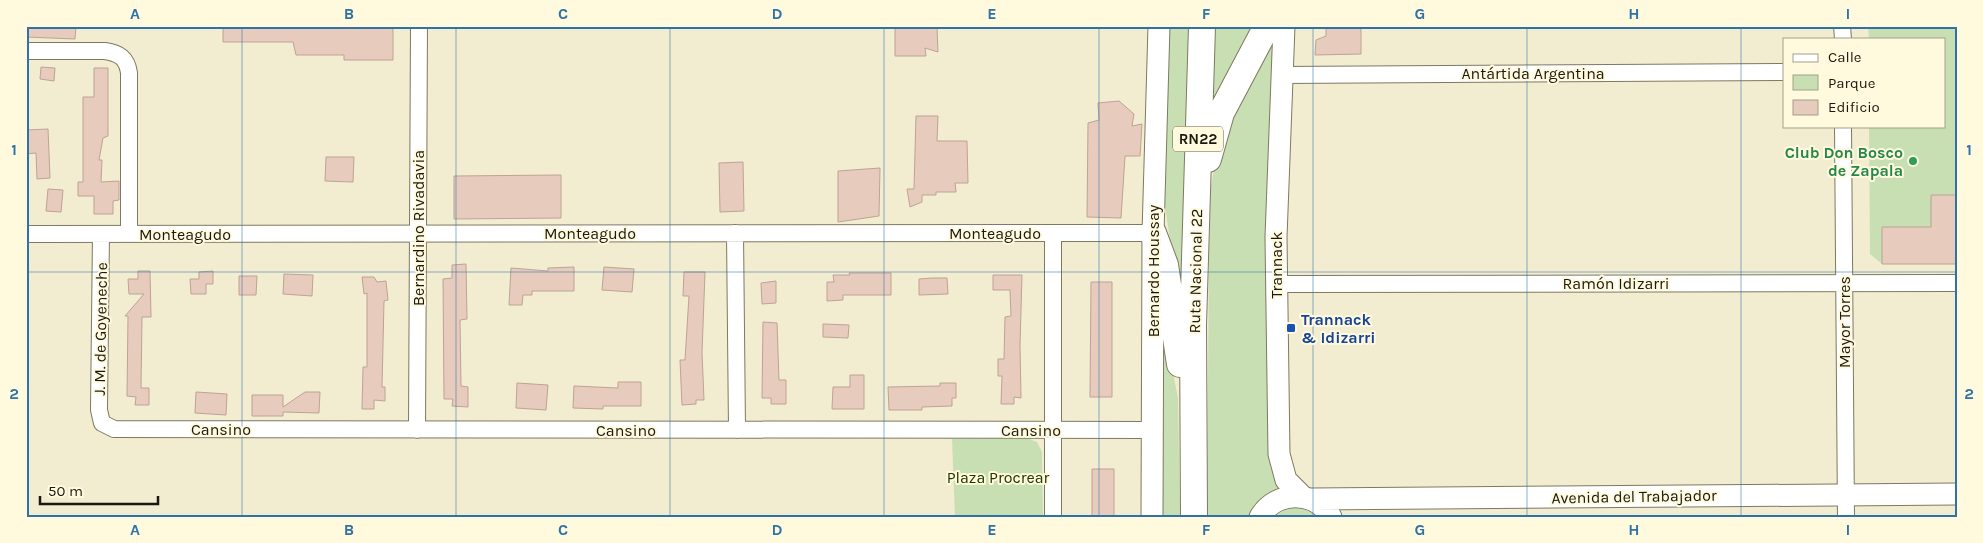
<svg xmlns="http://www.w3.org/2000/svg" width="1983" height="543" viewBox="0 0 1983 543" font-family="Karla,sans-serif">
	<rect width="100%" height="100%" fill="#f2ecd0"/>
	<path fill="#c8dfb3" d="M1166 26H1193L1184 340 1163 191Z
		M1211 26H1263L1208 132Z
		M1275 26 1280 488 1255 504 1248 517H1207L1209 247 1211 187 1218 144Z
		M1868 26H1957V264H1882L1870 254 1869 126H1944V39H1869Z
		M1161 313 1178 398 1180 517H1160Z
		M1027 438 1037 442 1042 452 1043 517H955L952 439Z
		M1294 506 1304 508 1318 517H1271L1284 508Z"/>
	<path fill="#e7cbbd" stroke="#bea396" d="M26 26H76L75 39 26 37Z
		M223 26H393V60H344V55H296L293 42H223Z
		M1339 26H1361V54L1315 55 1316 40 1326 36V28Z
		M895 27 937 28 938 52 925 48 926 56H895Z
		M41 67 55 68 54 81 40 79Z
		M94 68H108V136L103 138 99 160H102L101 182 119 181V200L113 201V214H94V196H78V182H83V97H94Z
		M1119 101 1134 114 1132 126 1142 124 1140 156H1125L1121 218 1087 217 1088 123 1099 120 1098 103Z
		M916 116H938L937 141H967L968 183H955L956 192H936V195H922V202L910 207 907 189H914Z
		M48 129 50 178 37 179 36 153 26 154V130Z
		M326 157H354L353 182 325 181Z
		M743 162 744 211 720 212 719 163Z
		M880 168 879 216 838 222V171Z
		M561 175V218L454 219V176Z
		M48 189 63 190 61 212 46 211Z
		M1931 195H1957V264H1882V227H1931Z
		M466 264 467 319 460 320 461 386 468 387V407L452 406 453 399H444L443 279 452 278V265Z
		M574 267V291H532V295H523L522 305H509L511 268 548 271V268Z
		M604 267 634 269 632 292 602 290Z
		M138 271H150L151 317H142L141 388H149V405H135L136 397 127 396 128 316H125L144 294H129L128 279H138Z
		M213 271V284H206V294H191L190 279H199V272Z
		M684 272H705L702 353 704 400H696V404L682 405 680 360H685L689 296H683Z
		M849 273H891V295H843V300L827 301V282H834L833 275H850Z
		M284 274 313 275 312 296 283 294Z
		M993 275H1022L1020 345 1021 398 1014 397V404H1001L1002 376H998V359H1004L1005 317 1011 316 1010 290H993Z
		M239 276H257L256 295H239Z
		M362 277H374L377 282 386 281 388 300 384 301 382 387H385V401L374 400V409H362L363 367H367V293L364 294Z
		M932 278H947L948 294 919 295V279Z
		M776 281V303L762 304 761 283Z
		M1091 282H1112V397H1090Z
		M763 322 777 323 779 380H786V404H771V398H762Z
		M823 324 849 325 848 338 823 337Z
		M850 375H864V409H832L833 387H850Z
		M618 382H641V406H603V409L573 408 574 386 618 388Z
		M517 383 548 385 546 410 516 408Z
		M940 383H956V398H952V406L922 407V410H889L888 387 940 386Z
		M196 392 227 394 226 415 195 413Z
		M305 392H320L319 413 283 412V416H252V395H283V407Z
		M1092 469H1114V517H1092Z"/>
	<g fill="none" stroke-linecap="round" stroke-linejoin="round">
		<defs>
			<path id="minor" d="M1842 26 1843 39
				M26 51H105C119 53 127 58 129 73V234
				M1282 75 1784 72
				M1843 126 1846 517
				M735 233 737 430
				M26 234 1153 233
				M101 234 99 410 102 423 114 429 1152 430
				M1276 284 1957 283
				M417 430 419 26
				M1053 517V233"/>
			<path id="tertiary" d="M1284 26 1276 237 1279 454 1286 480 1303 497
				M1312 499 1957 494
				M1152 517 1153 233 1159 26
				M1260 517C1276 490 1315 490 1331 517"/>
			<path id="primary" d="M1208 159 1221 113 1267 26
				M1153 233 1165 265 1180 364
				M1194 517 1193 325 1202 26"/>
		</defs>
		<use href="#minor" stroke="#7e7960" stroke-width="18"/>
		<use href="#tertiary" stroke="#7e7960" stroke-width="23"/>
		<use href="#primary" stroke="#7e7960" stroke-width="28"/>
		<use href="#minor" stroke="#fff" stroke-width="16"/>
		<use href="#tertiary" stroke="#fff" stroke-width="21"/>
		<use href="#primary" stroke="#fff" stroke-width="26"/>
	</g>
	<path fill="none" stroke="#2e72a7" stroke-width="1" stroke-opacity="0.55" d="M242 26V517M456 26V517M670 26V517M884 26V517M1099 26V517M1313 26V517M1527 26V517M1741 26V517M26 272H1957"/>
	<circle fill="#2e9e5b" stroke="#fff9dd" stroke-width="2" cx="1913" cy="161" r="5"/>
	<rect fill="#1a4fb4" stroke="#fff9dd" stroke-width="2" x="1286" y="323" width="10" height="10" rx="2.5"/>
	<g text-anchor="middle" stroke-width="4" stroke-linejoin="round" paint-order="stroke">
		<rect fill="#fff9dd" stroke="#5f5c4d" stroke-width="1" x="1173" y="126.5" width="50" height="25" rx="4"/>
		<g font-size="15" font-weight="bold" fill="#1b190f">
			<text x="1198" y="144">RN22</text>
		</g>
		<g font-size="16" fill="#1b190f" stroke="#fff9dd">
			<text x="1533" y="79">Antártida Argentina</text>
			<text transform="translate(418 228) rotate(-90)" y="6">Bernardino Rivadavia</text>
			<text x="590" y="239">Monteagudo</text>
			<text x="995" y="239">Monteagudo</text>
			<text x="185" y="240">Monteagudo</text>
			<text transform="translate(1276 265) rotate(-90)" y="6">Trannack</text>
			<text transform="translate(1153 271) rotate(-90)" y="6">Bernardo Houssay</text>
			<text transform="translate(1195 271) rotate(-89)" y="6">Ruta Nacional 22</text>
			<text x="1616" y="289">Ramón Idizarri</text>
			<text transform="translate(1844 322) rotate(-90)" y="6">Mayor Torres</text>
			<text transform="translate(100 329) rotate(-89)" y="6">J. M. de Goyeneche</text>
			<text x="221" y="435">Cansino</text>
			<text x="626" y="436">Cansino</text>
			<text x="1031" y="436">Cansino</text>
			<text transform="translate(1634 496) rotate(-1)" y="6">Avenida del Trabajador</text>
		</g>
		<g font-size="16" font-weight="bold" fill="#27864d" stroke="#fff9dd" text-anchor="end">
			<text x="1903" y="158">Club Don Bosco<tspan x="1903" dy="18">de Zapala</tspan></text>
		</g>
		<g font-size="16" font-weight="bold" fill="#164399" stroke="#fff9dd" text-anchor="start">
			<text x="1301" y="325">Trannack<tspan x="1301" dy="18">&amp; Idizarri</tspan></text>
		</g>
		<g font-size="16" fill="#203700" stroke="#fff9dd">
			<text x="998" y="483">Plaza Procrear</text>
		</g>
	</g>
	<rect width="1983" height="543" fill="none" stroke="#fff9dd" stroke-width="55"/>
	<rect x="1783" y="38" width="162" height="90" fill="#fff9dd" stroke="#a49f8b"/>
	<rect x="1793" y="54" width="25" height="8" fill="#ffffff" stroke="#a49f8b"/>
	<text x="1828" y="62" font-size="15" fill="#1b190f">Calle</text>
	<rect x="1793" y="75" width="25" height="15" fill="#c8dfb3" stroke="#a49f8b"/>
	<text x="1828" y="88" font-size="15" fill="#1b190f">Parque</text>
	<rect x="1793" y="100" width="25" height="15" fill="#e7cbbd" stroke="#a49f8b"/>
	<text x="1828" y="112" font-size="15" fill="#1b190f">Edificio</text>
	<path d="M40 496v8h118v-8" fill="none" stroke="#1b190f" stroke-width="2.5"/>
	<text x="48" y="496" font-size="15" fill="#1b190f" stroke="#fff9dd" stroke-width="4" paint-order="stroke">50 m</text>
	<rect x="28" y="28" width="1928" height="488" fill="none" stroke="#2e72a7" stroke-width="2"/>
	<g font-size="16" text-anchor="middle" font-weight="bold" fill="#2e72a7">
		<text x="135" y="19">A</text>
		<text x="349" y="19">B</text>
		<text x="563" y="19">C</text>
		<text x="777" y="19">D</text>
		<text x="992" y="19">E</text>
		<text x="1206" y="19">F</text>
		<text x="1420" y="19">G</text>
		<text x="1634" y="19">H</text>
		<text x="1848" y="19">I</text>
		<text x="14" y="155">1</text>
		<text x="1969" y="155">1</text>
		<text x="14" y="399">2</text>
		<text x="1969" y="399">2</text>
		<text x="135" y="535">A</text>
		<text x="349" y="535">B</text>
		<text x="563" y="535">C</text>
		<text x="777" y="535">D</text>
		<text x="992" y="535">E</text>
		<text x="1206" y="535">F</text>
		<text x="1420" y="535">G</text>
		<text x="1634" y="535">H</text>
		<text x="1848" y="535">I</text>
	</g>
</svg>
